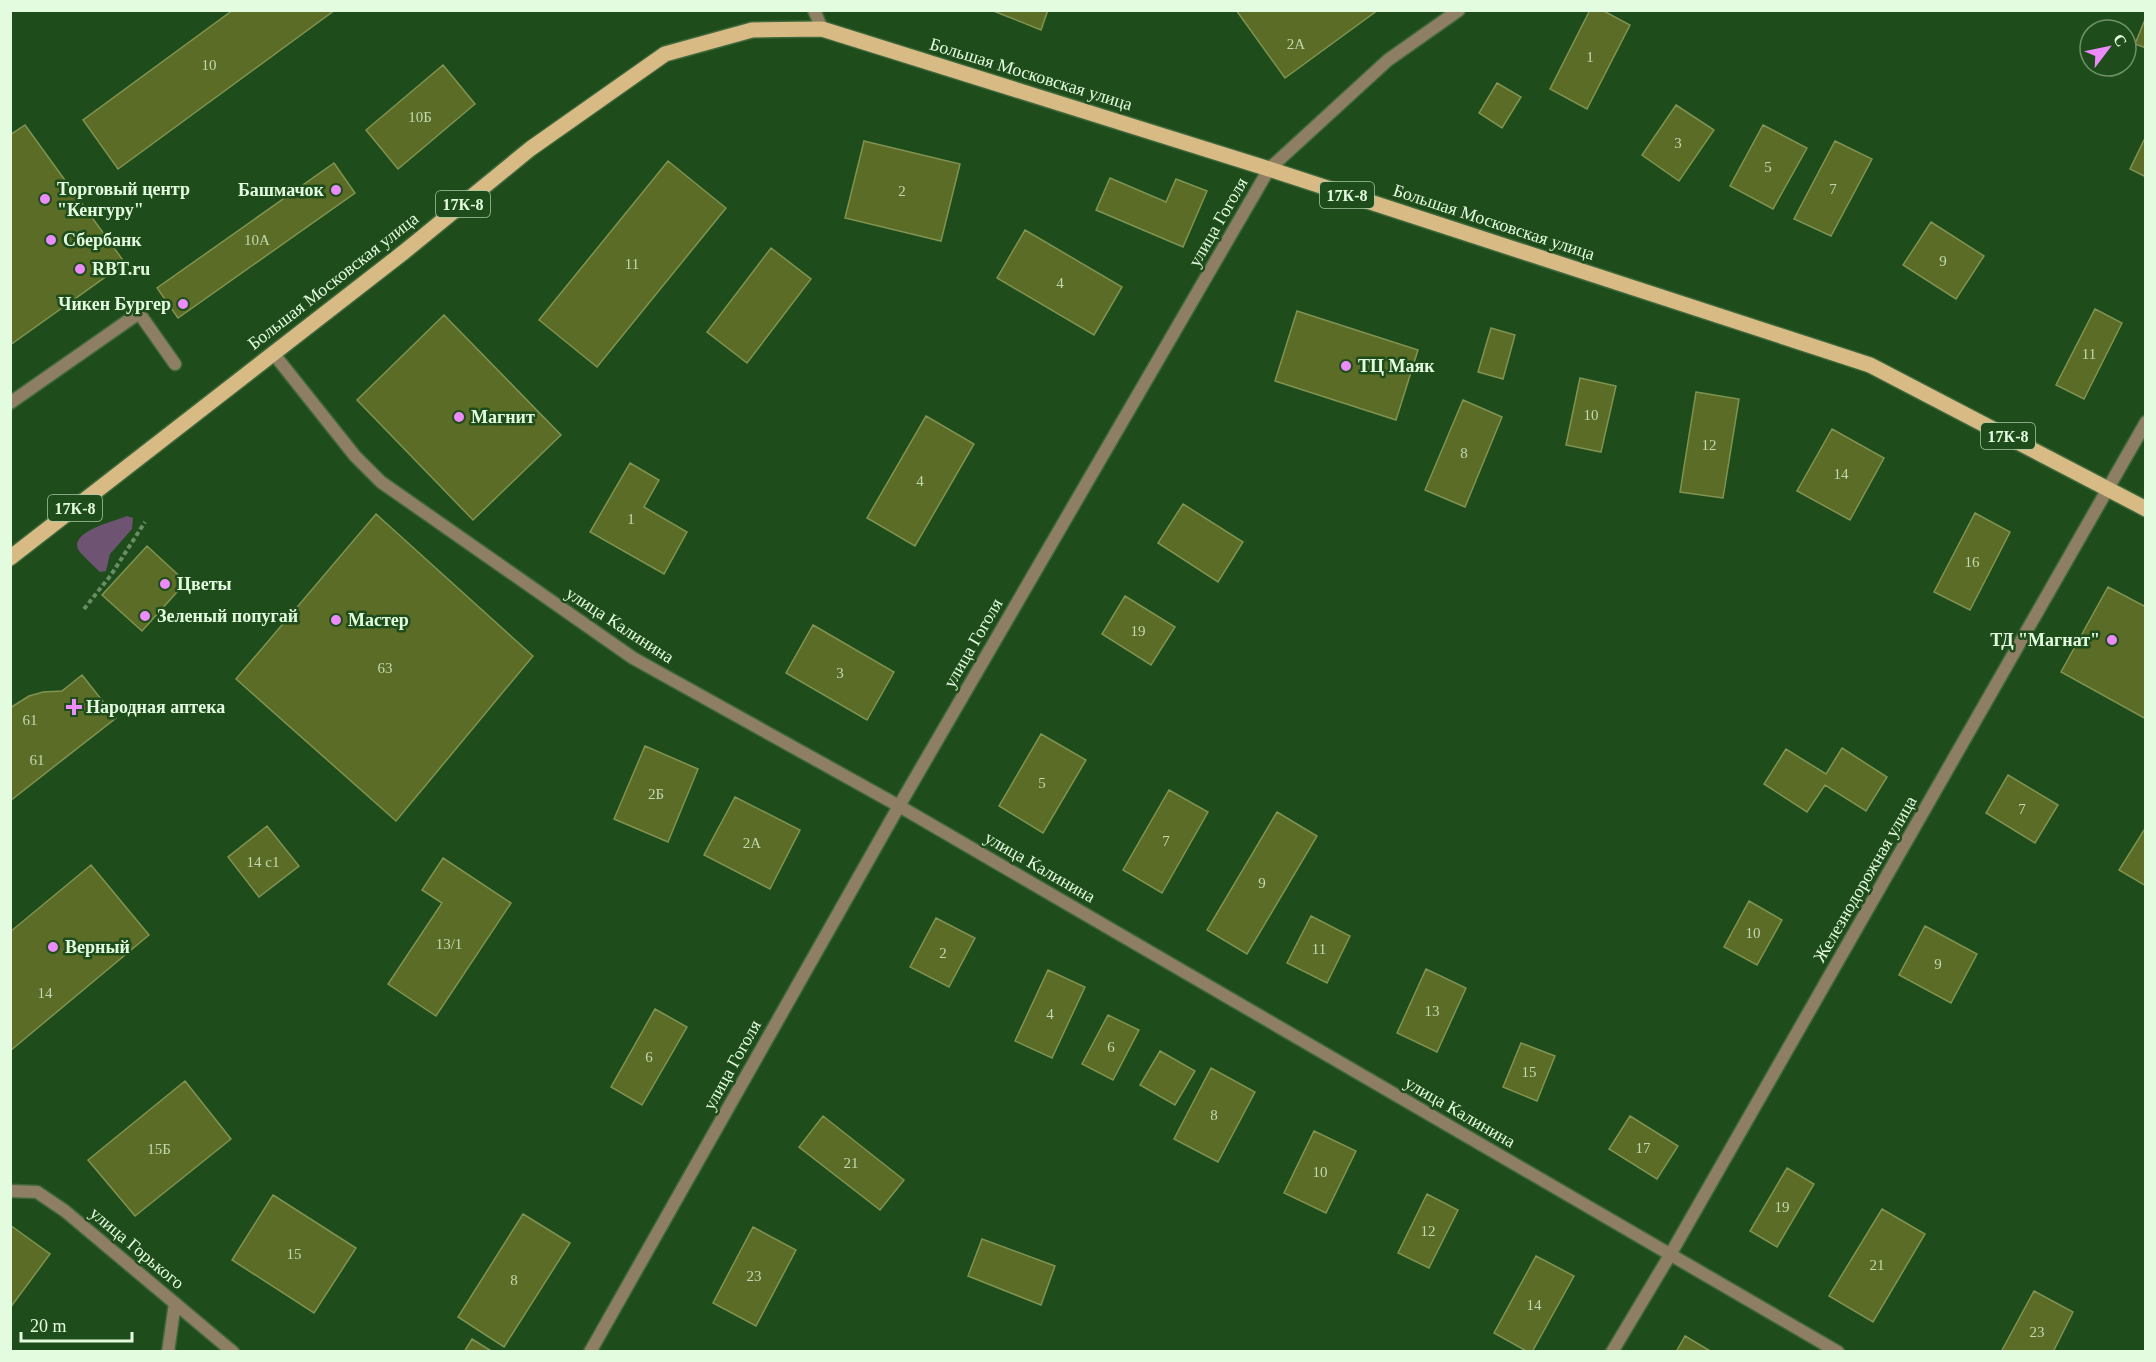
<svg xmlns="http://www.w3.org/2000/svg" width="2156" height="1362" viewBox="0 0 2156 1362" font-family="'Times New Roman',serif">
	<rect width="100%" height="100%" fill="#1f4c1b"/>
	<path fill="#6f5373" d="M127 516 133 518 132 529 110 554 106 571 100 572C95 567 84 557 80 552 65 532 116 521 127 516Z"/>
	<path fill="#5a6c25" stroke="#809352" stroke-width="1.5" d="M233 10H335L118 169 83 120Z
		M991 10H1048L1041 30Z
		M1236 10H1378L1285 78Z
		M1590 10H1602L1630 25 1587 109 1550 89Z
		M2146 17V48L2135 44Z
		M443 65 475 104 398 169 366 130Z
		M1497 83 1521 97 1502 128 1479 113Z
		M1676 105 1714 130 1679 181 1642 155Z
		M25 125 125 263 10 345V135Z
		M1763 125 1807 148 1773 209 1730 186Z
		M2146 136V177L2130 169Z
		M864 141 960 164 941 241 845 218Z
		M1835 141 1872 159 1831 236 1794 219Z
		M668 161 726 208 597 367 539 320Z
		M334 163 355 193 178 318 157 288Z
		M1110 178 1166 202 1176 179 1207 191 1183 247 1096 210Z
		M1931 222 1984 256 1956 299 1903 265Z
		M1025 230 1122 287 1094 335 997 278Z
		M771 248 811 279 747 363 707 332Z
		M2095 309 2122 323 2084 399 2056 385Z
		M1297 311 1418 350 1396 420 1275 381Z
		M444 315 561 435 473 520 357 400Z
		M1491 328 1515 335 1503 379 1478 372Z
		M1580 378 1616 386 1601 452 1566 445Z
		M1696 392 1739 399 1723 498 1680 492Z
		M1463 400 1502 417 1465 507 1425 490Z
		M926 416 974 444 915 546 867 518Z
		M1832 429 1884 458 1850 520 1797 491Z
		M630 463 659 480 644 507 687 532 664 574 590 532Z
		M1183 504 1243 542 1218 582 1158 543Z
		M1975 513 2010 532 1970 610 1934 592Z
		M376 514 533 656 396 821 236 679Z
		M147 546 186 582 142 631 102 595Z
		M2108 587 2146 607V719L2061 672Z
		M1125 596 1175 627 1151 665 1102 634Z
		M813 625 894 672 867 720 786 673Z
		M82 675 116 718 10 801V708L29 696 43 692 62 691Z
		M1041 734 1086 760 1043 833 999 806Z
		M645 746 698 769 668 842 614 819Z
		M1842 748 1887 777 1866 811 1825 785 1807 812 1764 784 1786 749 1826 774Z
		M2008 775 2058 805 2035 843 1986 813Z
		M1169 790 1208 812 1162 893 1123 870Z
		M735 797 800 830 770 889 704 855Z
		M1277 812 1317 836 1247 954 1207 930Z
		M267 826 299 866 259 897 228 857Z
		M2146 827V886L2119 870Z
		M443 858 511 903 436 1016 388 984 442 903 422 890Z
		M91 865 149 935 10 1051V932Z
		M1749 901 1782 920 1757 965 1724 947Z
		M1311 916 1350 936 1327 983 1287 963Z
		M936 918 975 938 949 987 910 967Z
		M1925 926 1977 954 1951 1003 1899 975Z
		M1426 969 1466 988 1437 1052 1397 1033Z
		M1048 970 1085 987 1052 1058 1015 1041Z
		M655 1009 687 1027 642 1105 611 1087Z
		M1108 1015 1139 1030 1113 1080 1082 1064Z
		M1521 1043 1555 1056 1537 1101 1503 1087Z
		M1160 1051 1195 1071 1175 1105 1140 1085Z
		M1211 1068 1255 1092 1218 1162 1174 1139Z
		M185 1081 231 1139 135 1216 88 1160Z
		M823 1116 904 1180 880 1210 799 1147Z
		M1630 1116 1678 1146 1657 1179 1609 1149Z
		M1314 1131 1356 1151 1326 1213 1284 1193Z
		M1787 1168 1814 1184 1777 1247 1750 1231Z
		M1427 1194 1458 1210 1429 1268 1398 1253Z
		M273 1195 356 1248 314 1313 232 1260Z
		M1882 1209 1925 1234 1873 1322 1829 1296Z
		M523 1214 570 1243 504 1347 458 1317Z
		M10 1225 50 1254 10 1308Z
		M753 1227 796 1250 756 1326 713 1303Z
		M982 1239 1055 1266 1041 1305 968 1276Z
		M1536 1256 1574 1276 1532 1352H1528L1494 1333Z
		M2034 1291 2073 1312 2053 1352H2001Z
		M1685 1336 1712 1352H1676Z
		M472 1339 493 1352H464Z"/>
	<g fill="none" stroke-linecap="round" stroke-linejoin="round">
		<defs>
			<path id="lane" d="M10 403 139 313 175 364"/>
			<path id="street" d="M814 10 822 29
				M273 353 355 456 381 482 633 658 899 806 1838 1352
				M10 1191 37 1192 65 1211 233 1352
				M168 1352 175 1303
				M590 1352 899 806 1269 169 1388 60 1459 10
				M1612 1352 1670 1255 2146 422"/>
			<path id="primary" d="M10 558 404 252 530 149 665 54 752 30 822 29 1269 169 1870 365 2146 509"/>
		</defs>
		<use href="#lane" stroke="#3e683b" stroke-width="15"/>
		<use href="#street" stroke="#3e683b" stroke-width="15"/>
		<use href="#primary" stroke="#3e683b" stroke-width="18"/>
		<path stroke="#698e65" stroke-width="4" stroke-dasharray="4.5 3" stroke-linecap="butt" d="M84 609 111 575 145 522"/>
		<use href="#lane" stroke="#8d7e64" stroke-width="12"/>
		<use href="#street" stroke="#8d7e64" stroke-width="12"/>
		<use href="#primary" stroke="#d8ba84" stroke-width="15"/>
	</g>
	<g fill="#ec8cfb" stroke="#1f4c1b" stroke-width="2">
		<circle cx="336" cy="190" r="6"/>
		<circle cx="45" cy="199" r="6"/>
		<circle cx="51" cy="240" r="6"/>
		<circle cx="80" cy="269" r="6"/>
		<circle cx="183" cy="304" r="6"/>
		<circle cx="1346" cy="366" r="6"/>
		<circle cx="459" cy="417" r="6"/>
		<circle cx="165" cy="584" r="6"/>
		<circle cx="145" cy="616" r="6"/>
		<circle cx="336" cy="620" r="6"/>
		<circle cx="2112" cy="640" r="6"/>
		<path d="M71 698h6v6h6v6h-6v6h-6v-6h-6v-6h6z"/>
		<circle cx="53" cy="947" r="6"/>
	</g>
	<g text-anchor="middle" stroke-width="5" stroke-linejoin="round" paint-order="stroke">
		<g font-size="15" fill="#c1d8b1">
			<text x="1296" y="49">2А</text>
			<text x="1590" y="62">1</text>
			<text x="209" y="70">10</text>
			<text x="420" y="122">10Б</text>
			<text x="1678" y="148">3</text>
			<text x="1768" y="172">5</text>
			<text x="1833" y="194">7</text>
			<text x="902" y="196">2</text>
			<text x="257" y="245">10А</text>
			<text x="1943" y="266">9</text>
			<text x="632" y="269">11</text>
			<text x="1060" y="288">4</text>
			<text x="2089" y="359">11</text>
			<text x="1591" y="420">10</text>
			<text x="1709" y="450">12</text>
			<text x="1464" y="458">8</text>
			<text x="1841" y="479">14</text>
			<text x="920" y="486">4</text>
			<text x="631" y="524">1</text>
			<text x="1972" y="567">16</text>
			<text x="1138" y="636">19</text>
			<text x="385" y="673">63</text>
			<text x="840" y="678">3</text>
			<text x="30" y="725">61</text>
			<text x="37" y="765">61</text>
			<text x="1042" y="788">5</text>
			<text x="656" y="799">2Б</text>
			<text x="2022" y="814">7</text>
			<text x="1166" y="846">7</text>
			<text x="752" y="848">2А</text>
			<text x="263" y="867">14 с1</text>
			<text x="1262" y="888">9</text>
			<text x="1753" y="938">10</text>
			<text x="449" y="949">13/1</text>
			<text x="1319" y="954">11</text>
			<text x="943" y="958">2</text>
			<text x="1938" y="969">9</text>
			<text x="45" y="998">14</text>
			<text x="1432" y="1016">13</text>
			<text x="1050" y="1019">4</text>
			<text x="1111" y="1052">6</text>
			<text x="649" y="1062">6</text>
			<text x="1529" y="1077">15</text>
			<text x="1214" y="1120">8</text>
			<text x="1643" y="1153">17</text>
			<text x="159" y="1154">15Б</text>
			<text x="851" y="1168">21</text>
			<text x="1320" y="1177">10</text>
			<text x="1782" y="1212">19</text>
			<text x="1428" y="1236">12</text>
			<text x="294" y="1259">15</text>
			<text x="1877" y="1270">21</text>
			<text x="754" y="1281">23</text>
			<text x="514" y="1285">8</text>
			<text x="1534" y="1310">14</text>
			<text x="2037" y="1337">23</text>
		</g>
		<g fill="#1f4c1b" stroke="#a8c7a5" stroke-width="1.5">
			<rect x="1320" y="182" width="54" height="26" rx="4.5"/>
			<rect x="436" y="191" width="54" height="26" rx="4.5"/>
			<rect x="1981" y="423" width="54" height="26" rx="4.5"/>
			<rect x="48" y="495" width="54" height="26" rx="4.5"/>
		</g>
		<g font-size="16" font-weight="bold" fill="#e3fce0">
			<text x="1347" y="201">17К-8</text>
			<text x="463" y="210">17К-8</text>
			<text x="2008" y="442">17К-8</text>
			<text x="75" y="514">17К-8</text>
		</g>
		<g font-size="18" fill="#e3fce0" stroke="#1f4c1b">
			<text transform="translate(1031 74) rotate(17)" y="6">Большая Московская улица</text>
			<text transform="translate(1218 222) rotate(-60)" y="6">улица Гоголя</text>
			<text transform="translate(1494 222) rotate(18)" y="6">Большая Московская улица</text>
			<text transform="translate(333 281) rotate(-38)" y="6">Большая Московская улица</text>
			<text transform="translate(620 625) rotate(33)" y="6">улица Калинина</text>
			<text transform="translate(973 643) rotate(-60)" y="6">улица Гоголя</text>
			<text transform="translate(1040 867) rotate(30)" y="6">улица Калинина</text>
			<text transform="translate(1865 879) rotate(-60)" y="6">Железнодорожная улица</text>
			<text transform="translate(732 1065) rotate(-61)" y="6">улица Гоголя</text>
			<text transform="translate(1460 1112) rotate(30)" y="6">улица Калинина</text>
			<text transform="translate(137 1248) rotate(40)" y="6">улица Горького</text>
		</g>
		<g font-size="18" font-weight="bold" fill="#e3fce0" stroke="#1f4c1b" text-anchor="start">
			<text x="57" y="195">Торговый центр<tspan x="57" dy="21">"Кенгуру"</tspan></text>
			<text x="324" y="196" text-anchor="end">Башмачок</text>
			<text x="63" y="246">Сбербанк</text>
			<text x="92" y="275">RBT.ru</text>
			<text x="171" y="310" text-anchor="end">Чикен Бургер</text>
			<text x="1358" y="372">ТЦ Маяк</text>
			<text x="471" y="423">Магнит</text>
			<text x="177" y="590">Цветы</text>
			<text x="157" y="622">Зеленый попугай</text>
			<text x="348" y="626">Мастер</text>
			<text x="2100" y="646" text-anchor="end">ТД "Магнат"</text>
			<text x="86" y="713">Народная аптека</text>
			<text x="65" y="953">Верный</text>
		</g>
	</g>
	<rect width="2156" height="1362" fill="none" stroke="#e3fce0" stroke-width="24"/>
	<g transform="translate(2108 48) rotate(58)"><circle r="28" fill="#1f4c1b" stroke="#6d926a" stroke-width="1.5"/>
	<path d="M0-4.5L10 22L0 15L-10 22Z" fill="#ec8cfb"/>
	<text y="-9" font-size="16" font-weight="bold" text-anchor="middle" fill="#e3fce0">С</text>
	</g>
	<path d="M21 1332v9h111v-9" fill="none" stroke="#e3fce0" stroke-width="3"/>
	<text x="30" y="1332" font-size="18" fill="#e3fce0" stroke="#1f4c1b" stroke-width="4.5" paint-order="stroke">20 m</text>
</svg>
